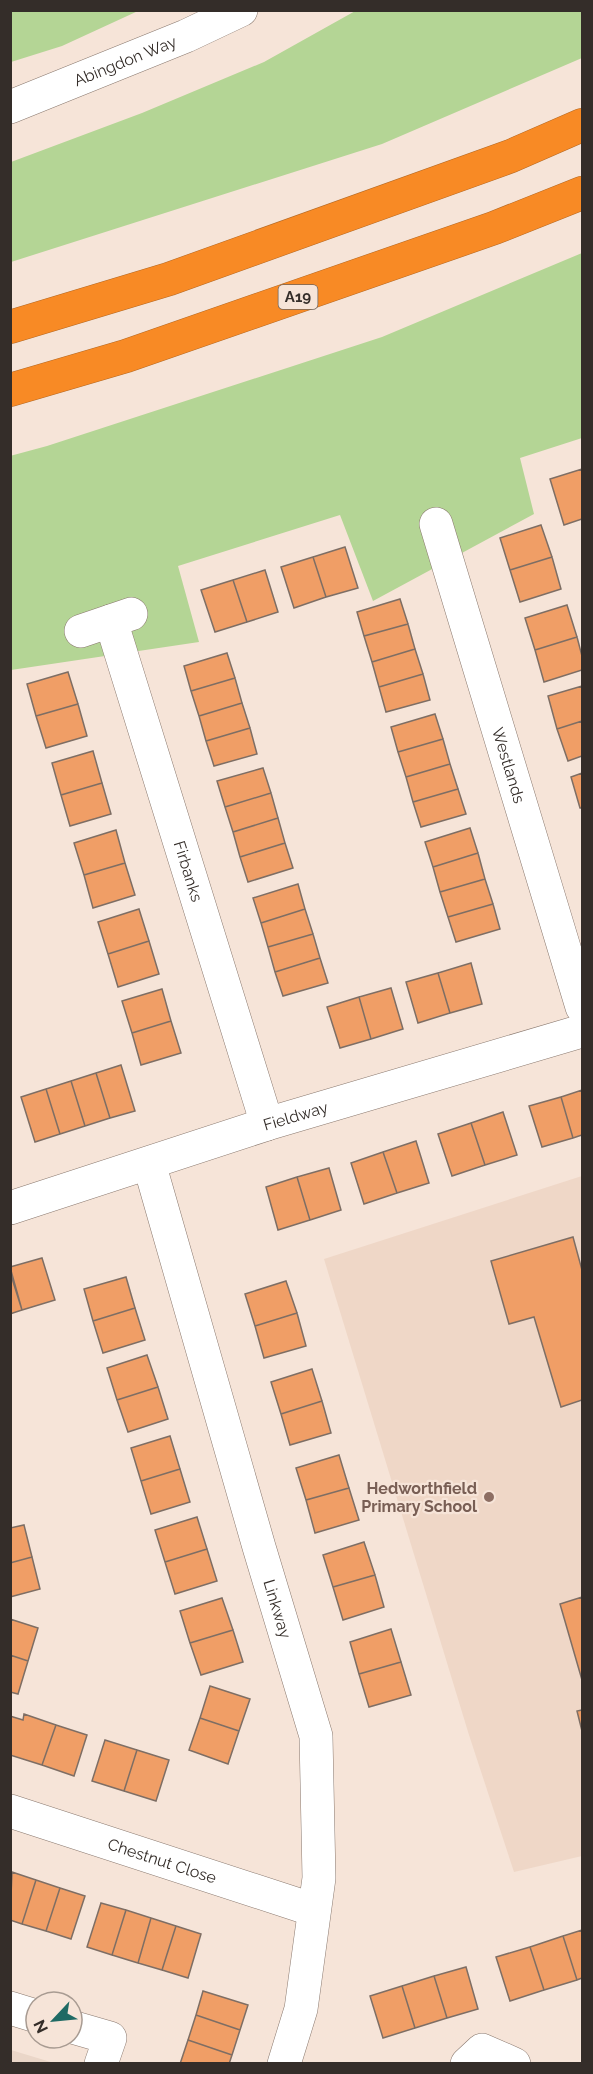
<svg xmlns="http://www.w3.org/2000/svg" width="593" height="2074" viewBox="0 0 593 2074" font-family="Raleway,sans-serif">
	<rect width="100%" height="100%" fill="#f6e4d8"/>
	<path fill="#ead6c8" d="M10 2050H11L54 2063H11Z"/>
	<path fill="#efd7c7" d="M582 1176V1856L514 1872 469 1735 324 1259Z"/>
	<path fill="#b4d595" d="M11 10H138V11L62 46 11 62Z
		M357 10 582 11V58L382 144 11 262V162L142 113 264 62Z
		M582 253V438L520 458 534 514 373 601 340 515 178 566 199 642 11 670 10 456 47 446 382 337Z"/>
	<path fill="#f09e66" stroke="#7e6e64" stroke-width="1.5" d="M582 469V519L564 525 550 479Z
		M541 525 552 557 510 570 500 538Z
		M345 547 358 588 326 597 313 557Z
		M313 557 326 597 294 608 281 567Z
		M552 557 561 589 520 602 510 570Z
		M265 570 278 612 247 622 233 580Z
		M233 580 247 622 215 632 201 590Z
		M400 599 408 624 364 636 357 612Z
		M567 605 577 637 535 650 525 618Z
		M408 624 415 649 372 662 364 636Z
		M577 637 582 656V670L544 682 535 650Z
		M415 649 423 674 379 687 372 662Z
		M227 653 235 678 191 691 184 666Z
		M68 672 78 704 36 716 27 684Z
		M423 674 430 700 386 712 379 687Z
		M235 678 242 703 199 716 191 691Z
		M582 686V721L557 729 548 696Z
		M242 703 250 728 206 741 199 716Z
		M78 704 87 736 46 748 36 716Z
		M435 714 443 739 398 752 391 727Z
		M582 721V756L568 761 557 729Z
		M250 728 257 754 214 766 206 741Z
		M443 739 450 764 406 777 398 752Z
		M93 751 102 783 61 795 52 763Z
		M450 764 458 789 413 802 406 777Z
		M263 768 271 793 225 807 217 781Z
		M582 773V808H580L571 777Z
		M102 783 111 814 70 826 61 795Z
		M458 789 466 814 421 827 413 802Z
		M271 793 278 818 233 832 225 807Z
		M278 818 285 843 240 857 233 832Z
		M470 828 478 853 433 867 425 842Z
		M116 830 125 863 84 875 74 843Z
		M285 843 293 868 248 882 240 857Z
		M478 853 485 879 440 892 433 867Z
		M125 863 135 895 93 908 84 875Z
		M485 879 493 904 448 917 440 892Z
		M298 884 305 909 261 923 253 898Z
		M493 904 500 929 456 942 448 917Z
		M139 909 149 941 108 954 98 922Z
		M305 909 313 934 268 947 261 923Z
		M313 934 320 958 275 972 268 947Z
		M149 941 159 974 118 987 108 954Z
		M320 958 328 983 283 996 275 972Z
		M471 963 482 1004 450 1013 438 973Z
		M438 973 450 1013 418 1023 406 982Z
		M391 988 403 1029 371 1039 359 997Z
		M162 989 171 1021 132 1033 122 1001Z
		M359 997 371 1039 340 1048 327 1007Z
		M171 1021 181 1053 141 1065 132 1033Z
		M121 1065 135 1111 110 1118 96 1073Z
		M96 1073 110 1118 85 1126 71 1081Z
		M71 1081 85 1126 60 1134 46 1089Z
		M46 1089 60 1134 35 1142 21 1097Z
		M582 1090V1135L573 1138 561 1097Z
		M561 1097 573 1138 542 1147 529 1106Z
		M503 1112 517 1155 485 1165 471 1123Z
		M471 1123 485 1165 452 1176 438 1134Z
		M416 1141 429 1183 397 1193 383 1152Z
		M383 1152 397 1193 364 1204 351 1163Z
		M329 1168 341 1210 310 1220 297 1177Z
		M297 1177 310 1220 278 1230 266 1187Z
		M573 1237 582 1270V1400L561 1407 534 1317 509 1324 491 1261Z
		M42 1258 55 1300 22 1310 10 1267Z
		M10 1272 22 1310 10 1314Z
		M126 1277 135 1308 93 1321 84 1289Z
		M286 1281 297 1313 255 1326 245 1294Z
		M135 1308 145 1340 103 1353 93 1321Z
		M297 1313 306 1346 264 1358 255 1326Z
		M147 1355 158 1387 117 1400 107 1368Z
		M312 1369 322 1401 281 1414 271 1382Z
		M158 1387 168 1419 128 1432 117 1400Z
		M322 1401 331 1433 290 1445 281 1414Z
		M170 1436 180 1469 141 1481 131 1448Z
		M339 1455 349 1488 306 1500 296 1468Z
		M180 1469 190 1502 151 1514 141 1481Z
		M349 1488 359 1520 315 1533 306 1500Z
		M197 1517 207 1549 165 1562 155 1530Z
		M24 1525 32 1557 10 1563V1528Z
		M364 1542 375 1575 333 1587 323 1555Z
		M207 1549 217 1581 175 1594 165 1562Z
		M32 1557 40 1589 10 1597V1563Z
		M375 1575 384 1607 343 1620 333 1587Z
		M582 1597V1680L560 1604Z
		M222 1598 233 1630 190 1643 180 1611Z
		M10 1619 38 1628 28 1661 10 1655Z
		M391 1629 401 1662 359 1674 350 1642Z
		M233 1630 243 1662 201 1675 190 1643Z
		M10 1655 28 1661 18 1694 10 1692Z
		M401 1662 411 1695 369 1707 359 1674Z
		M210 1686 250 1699 239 1731 200 1718Z
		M582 1710V1731L577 1711Z
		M24 1714 56 1725 42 1765 10 1755V1716L23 1720Z
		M200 1718 239 1731 228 1764 189 1750Z
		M56 1725 87 1735 74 1776 42 1765Z
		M105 1740 137 1750 124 1791 92 1781Z
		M137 1750 169 1760 156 1801 124 1791Z
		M12 1872 36 1880 22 1924 10 1920Z
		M36 1880 60 1888 46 1931 22 1924Z
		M60 1888 85 1896 71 1939 46 1931Z
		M101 1903 126 1910 112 1955 87 1947Z
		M126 1910 151 1918 138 1963 112 1955Z
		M151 1918 176 1926 162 1970 138 1963Z
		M176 1926 201 1934 188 1978 162 1970Z
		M582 1930V1978L577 1980 563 1936Z
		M563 1936 577 1980 544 1990 530 1947Z
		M530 1947 544 1990 510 2001 496 1957Z
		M466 1967 478 2009 447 2018 434 1976Z
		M434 1976 447 2018 415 2028 402 1986Z
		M402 1986 415 2028 383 2038 370 1996Z
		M203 1991 248 2005 240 2030 196 2015Z
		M196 2015 240 2030 232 2055 188 2040Z
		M188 2040 232 2055 229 2064H180Z"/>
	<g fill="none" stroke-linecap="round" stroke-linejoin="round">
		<defs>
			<g id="minor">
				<path id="s1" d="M10 107 186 36 241 10"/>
				<path id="s2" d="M436 524 582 1007"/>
				<path id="s3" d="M111 621 267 1124"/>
				<path d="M81 631 131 614"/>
				<path id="s4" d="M149 1163 259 1547 316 1736 319 1878 301 2009 284 2064"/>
				<path id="s5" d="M10 1208 267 1124 582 1031"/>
				<path id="s6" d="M10 1811 314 1910"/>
				<path d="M10 2008 36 2016"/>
				<path d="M72 2027 110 2038 101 2064"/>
				<path d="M467 2064 482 2050 514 2064"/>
			</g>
			<path id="highway" d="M10 327 169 279 511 156 582 125
				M10 390 126 356 494 228 582 193"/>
		</defs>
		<use href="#minor" stroke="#8a796f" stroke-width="34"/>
		<use href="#highway" stroke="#b36926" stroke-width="34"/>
		<use href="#minor" stroke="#fff" stroke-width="33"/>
		<use href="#highway" stroke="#f88a25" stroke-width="33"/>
	</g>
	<circle fill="#8d6e63" stroke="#f6e4d8" stroke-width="2" cx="489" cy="1497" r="6"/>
	<g text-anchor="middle" stroke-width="4.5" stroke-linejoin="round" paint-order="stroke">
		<rect fill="#f6e4d8" stroke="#6e645e" stroke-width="1.5" x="278.5" y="285" width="39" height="24" rx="4.5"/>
		<g font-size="15" font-weight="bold" fill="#342d29">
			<text x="298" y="302">A19</text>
		</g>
		<g font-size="16" fill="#342d29" stroke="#f6e4d8">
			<text dy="6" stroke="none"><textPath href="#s1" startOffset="124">Abingdon Way</textPath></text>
			<text dy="6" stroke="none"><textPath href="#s2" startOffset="252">Westlands</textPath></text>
			<text dy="6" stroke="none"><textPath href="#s3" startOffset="262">Firbanks</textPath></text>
			<text dy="6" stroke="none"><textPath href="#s5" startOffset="300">Fieldway</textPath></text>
			<text dy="6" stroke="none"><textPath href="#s4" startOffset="464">Linkway</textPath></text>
			<text dy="6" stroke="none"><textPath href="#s6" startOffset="160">Chestnut Close</textPath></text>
		</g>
		<g font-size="16" font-weight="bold" fill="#785e54" stroke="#f6e4d8" text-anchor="end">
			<text x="477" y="1494">Hedworthfield<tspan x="477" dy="18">Primary School</tspan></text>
		</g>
	</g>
	<rect width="593" height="2074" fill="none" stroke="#342d29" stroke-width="24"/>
	<g transform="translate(54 2020) rotate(244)"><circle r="28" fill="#f6e4d8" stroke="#a89b92" stroke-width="1.5"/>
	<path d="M0-4.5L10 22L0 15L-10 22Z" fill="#1f6a64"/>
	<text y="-9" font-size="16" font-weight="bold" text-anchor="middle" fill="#342d29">N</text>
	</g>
</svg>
